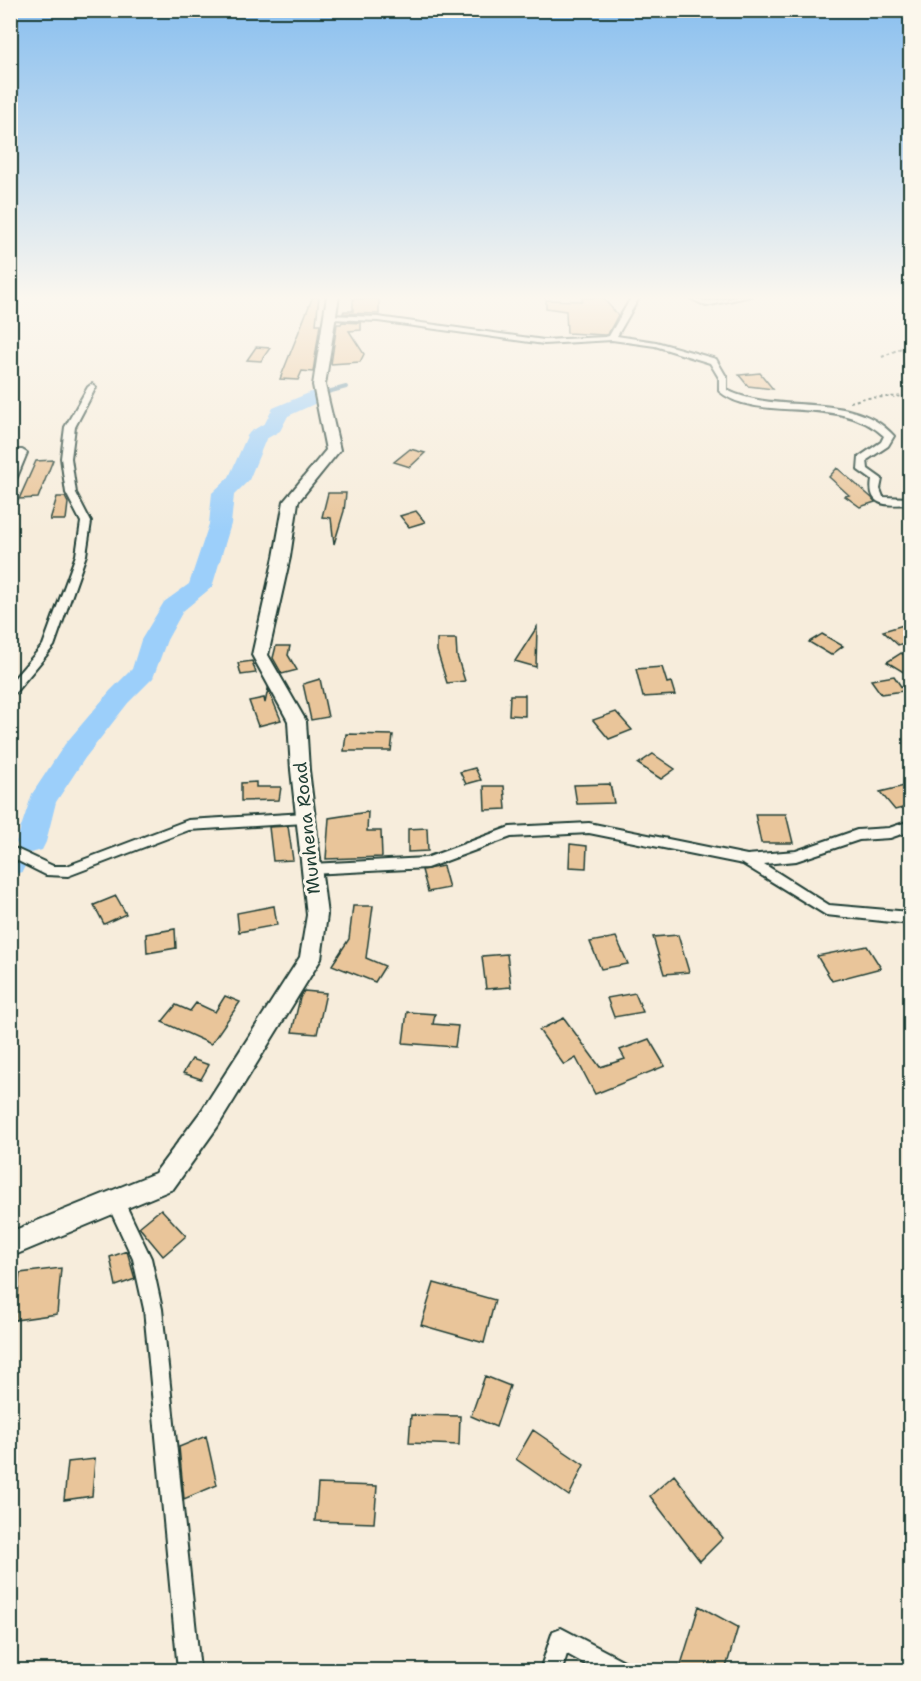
<svg xmlns="http://www.w3.org/2000/svg" width="921" height="1681" viewBox="0 0 921 1681" font-family="'Shantell Sans',sans-serif">
	<rect width="100%" height="100%" fill="#f7eddc"/>
	<filter id="ink" filterUnits="userSpaceOnUse"><feTurbulence type="fractalNoise" baseFrequency=".0167" numOctaves="2"/><feDisplacementMap in="SourceGraphic" scale="12" xChannelSelector="R" yChannelSelector="G"/><feConvolveMatrix kernelMatrix="1 2 1 2 8 2 1 2 1" color-interpolation-filters="sRGB"/></filter>
	<g filter="url(#ink)">
		<g fill="none" stroke-linecap="round" stroke-linejoin="round">
			<path stroke="#6a95ab" stroke-width="4" d="M324 393 346 387"/>
			<path fill="#9ccffa" fill-rule="evenodd" d="M316 390 323 392 326 396 323 400 288 416 280 431 266 439 249 480 234 495 231 524 212 587 183 611 167 640 153 678 128 703 85 758 56 802 46 842 42 850 31 853 20 850 16 842 32 794 65 744 110 691 132 669 141 640 164 602 189 584 209 524 212 493 229 477 247 436 250 432 265 423 273 408Z
				M10 853 22 856 26 864 22 872 11 875Z"/>
		</g>
		<path fill="#e9c59a" stroke="#1f3d34" stroke-width="1.5" d="M313 296H319L316 324H320L313 372 302 371 298 380 280 379Z
			M602 297 618 315 608 334 605 335 567 333 566 311 546 308V300L582 301V298Z
			M379 298V314L343 313 344 311H353V299Z
			M342 322 361 323V330L349 331 364 354 360 362 331 364 337 324H341Z
			M256 347 270 348 261 361 247 360Z
			M760 373 773 389 748 386 739 375Z
			M410 449 425 453 410 467 394 462Z
			M53 460 38 498 19 499 36 461Z
			M837 468 872 498 875 502 860 507 845 496 849 495 829 477Z
			M328 493H346L344 511 334 544 331 518 322 517Z
			M57 497H65L68 503 66 520H50Z
			M416 511 425 522 409 527 400 516Z
			M910 623V641L898 645 883 631Z
			M537 627 536 667 515 661Z
			M822 634 843 646 831 655 809 642Z
			M437 639H456L457 656 465 681 447 683 437 651Z
			M276 646H290L288 655 297 670 282 674 273 658Z
			M901 653 910 658V676L887 662Z
			M252 661 256 673 241 675 238 663Z
			M662 667 667 683 671 682 675 695 643 697 636 669Z
			M894 676 904 691 881 694 871 680Z
			M320 679 328 717 311 720 303 684Z
			M268 689 281 720 258 726 249 701 264 698 265 703Z
			M510 695H525V716L509 715Z
			M616 712 632 730 609 739 593 720Z
			M346 734 393 735 391 751H344Z
			M653 754 675 769 661 779 638 764Z
			M475 768 481 780 466 784 460 772Z
			M256 782V787H281L279 800 241 801V783Z
			M610 784 614 803 577 804 574 785Z
			M484 786H504L506 809 485 810Z
			M904 786 910 794V806L895 810 880 792Z
			M368 812 367 831H381L382 857 326 859 329 818Z
			M755 814H786L793 843H761Z
			M288 826 293 860 273 861 269 827Z
			M427 828 428 851 408 852V829Z
			M570 844 587 846 586 868 569 867Z
			M443 866 449 888 428 892 422 870Z
			M116 896 126 914 104 924 94 905Z
			M274 906 277 925 239 932 237 913Z
			M353 906H373L366 958 385 966 375 982 332 965 349 939Z
			M175 929 176 948 147 953 146 934Z
			M678 935 689 972 664 974 653 937Z
			M616 937 628 964 601 969 590 942Z
			M867 946 881 968 832 981 817 956Z
			M507 954 511 987 486 989 482 956Z
			M304 991 326 993 317 1034 292 1032 300 998Z
			M635 993 643 1012 614 1017 607 998Z
			M225 996 240 1002 211 1044 162 1022 176 1005 190 1011 196 1003 215 1012Z
			M407 1012 435 1014 433 1024 458 1026 455 1047 403 1043Z
			M564 1018 600 1067 625 1059 620 1050 649 1039 665 1066 595 1094 576 1058 564 1065 539 1030Z
			M192 1059 209 1065 201 1079 183 1073Z
			M161 1209 186 1236 163 1256 139 1227Z
			M127 1251 135 1279 116 1286 110 1257Z
			M61 1268 57 1314 15 1320 20 1273Z
			M434 1283 495 1300 484 1343 421 1325Z
			M485 1376 510 1386 496 1427 471 1416Z
			M411 1415 460 1416 459 1445 409 1443Z
			M533 1430 584 1465 569 1496 516 1459Z
			M206 1436 217 1485 184 1499 179 1447Z
			M95 1459 92 1496 64 1500 68 1462Z
			M674 1475 723 1538 700 1561 650 1496Z
			M318 1484 377 1486 374 1523 315 1521Z
			M699 1606 738 1627 725 1671H679Z"/>
		<g fill="none" stroke-linecap="round" stroke-linejoin="round">
			<defs>
				<path id="street" d="M632 296H640L617 336 656 342 716 359 727 378V390C777 416 853 389 894 436L888 446 867 460 868 469 882 479 880 489 883 497 910 498V504C890 505 867 509 872 480L858 470 859 457 881 442 884 436C839 393 757 424 719 391V378L710 363 655 346 612 340 544 344 378 321 330 319 326 317 330 315 378 317 544 340 605 337 609 336Z
					M686 296C695 296 702 302 710 301 724 300 737 296 751 296L706 306Z
					M92 384 96 387 75 427 71 458 76 493 91 522 86 555 54 646 14 694 10 695V683L43 645 76 555 81 522 66 493 61 458 65 427 88 387Z
					M10 450H22L27 453 15 482 10 485V469L16 456H10Z
					M305 813 312 818 305 823 189 830 68 876 46 875 10 857V846L53 866H67L188 820Z
					M910 821V831L890 838 859 840 796 861 764 864 829 905 910 912V924L826 915 743 864 589 833 511 837 427 868 311 874 306 873 304 869 306 865 311 864 426 858 510 827 589 823 747 855 796 851 857 830 889 828Z
					M115 1193 121 1195 151 1258 162 1309 200 1670H178L144 1309 133 1259 106 1201 109 1195Z
					M561 1628 626 1662 629 1670H596L567 1654 562 1670H540L553 1631Z"/>
				<path id="secondary" d="M327 296H339L325 385 340 450 298 502 290 557 268 655 306 721 309 770 327 915 321 959 218 1126 173 1189 10 1257V1232L155 1173 202 1110 300 957 307 915 291 770 288 721 252 655 274 557 284 501 326 450 313 385Z"/>
			</defs>
			<use href="#street" stroke="#1f3d34" stroke-width="4"/>
			<use href="#secondary" stroke="#1f3d34" stroke-width="4"/>
			<path stroke="#1f3d34" stroke-width="2" stroke-dasharray="3 3" stroke-linecap="butt" d="M882 357 910 344
				M850 402 865 398 910 396"/>
			<use href="#street" fill="#fbf7ec" fill-rule="evenodd"/>
			<use href="#secondary" fill="#fbf7ec" fill-rule="evenodd"/>
		</g>
	</g>
	<linearGradient id="sky" x2="0" y2="1"><stop stop-color="#89bfef"/><stop offset="0.56" stop-color="#fbf7ef"/><stop offset="1" stop-color="#fbf7ef" stop-opacity="0"/></linearGradient>
	<rect width="921" height="531" fill="url(#sky)"/>
	<g text-anchor="middle" stroke-width="6" stroke-linejoin="round" paint-order="stroke">
		<g font-size="18" fill="#1f3d34" stroke="#fbf7ec">
			<text transform="translate(307 828) rotate(-96)" y="6">Munhena Road</text>
		</g>
	</g>
	<rect width="921" height="1681" fill="none" stroke="#fbf7ec" stroke-width="36"/>
	<rect x="18" y="18" width="885" height="1645" fill="none" stroke="#1f3d34" stroke-width="2" filter="url(#ink)"/>
</svg>
